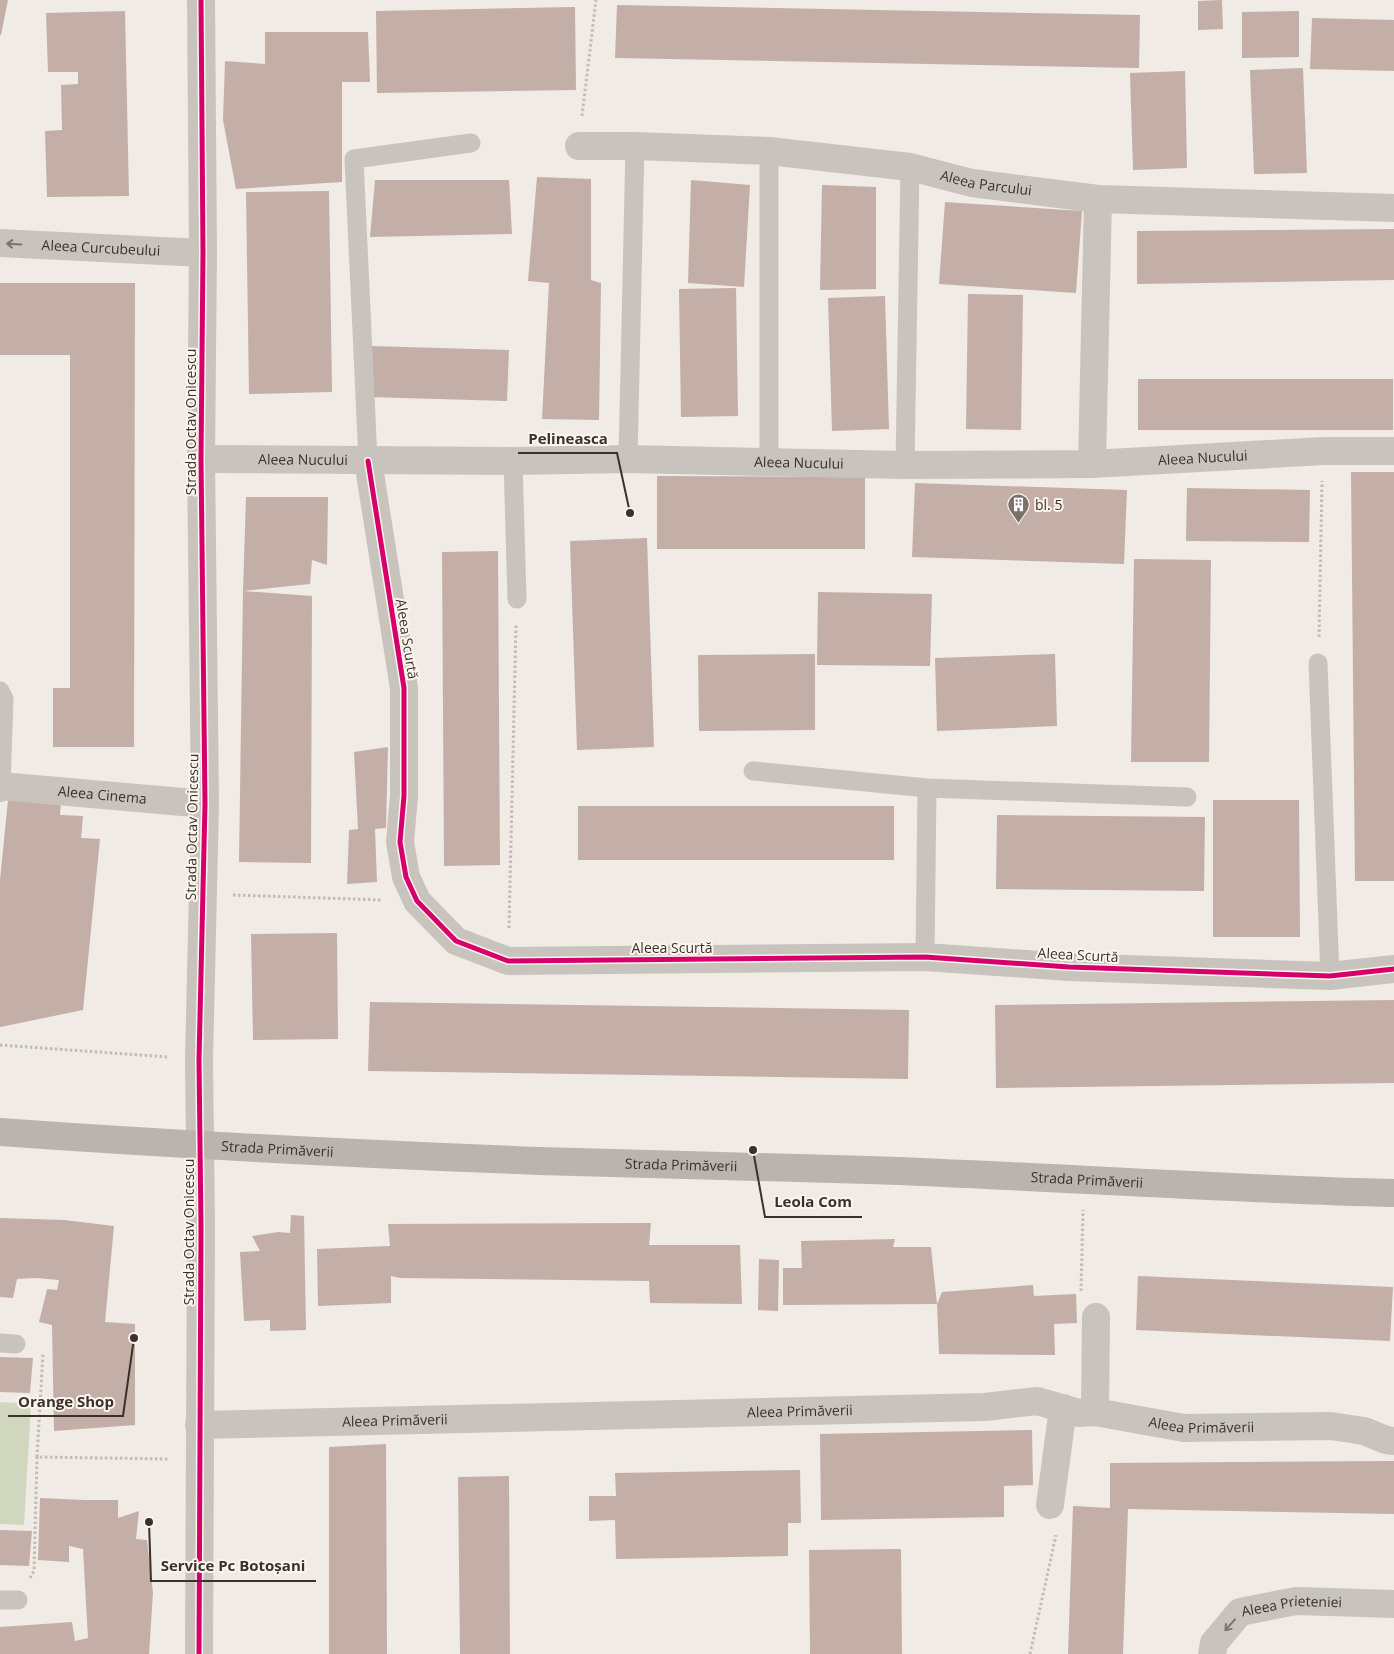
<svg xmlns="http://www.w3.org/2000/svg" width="1394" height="1654" viewBox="0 0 1394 1654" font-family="'Open Sans',sans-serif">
	<rect width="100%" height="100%" fill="#f0ebe5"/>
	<path fill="#d1d6bf" d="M0 1402 31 1404 24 1525 0 1524Z"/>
	<path fill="#c3afa7" d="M0 0H8L1 35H0Z
		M1222 0 1223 29 1198 30V1Z
		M617 5 1140 15 1139 68 615 58Z
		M575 7 576 90 377 93 376 11Z
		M125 11 129 196 47 197 45 131 62 130 61 85 78 84V72H48L46 13Z
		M1299 11V57L1242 58V12Z
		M1312 18 1394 20V71L1310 69Z
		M265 32H368L370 82H342V182L236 189 223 120 225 61 265 64Z
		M1303 68 1307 173 1254 174 1250 70Z
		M1185 71 1187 168 1133 170 1130 73Z
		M537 177 591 179V280L601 283 599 420 542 419 549 283 528 281Z
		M375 180H509L512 234 370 237Z
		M691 180 750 185 744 287 688 283Z
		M822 185 876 187V289L820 290Z
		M329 191 332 392 249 394 246 192Z
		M945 202 1082 211 1076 293 939 284Z
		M1394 229V280L1137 284V231Z
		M0 283H135L134 747H53V688H70V355H0Z
		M736 288 738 416 681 417 679 289Z
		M968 294 1023 295 1021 430 966 429Z
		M885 296 889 429 832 431 828 298Z
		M370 346 509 350 507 401 368 397Z
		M1138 379H1393V430H1138Z
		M1351 472H1394V881H1355Z
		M657 476 865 477V549H657Z
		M915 483 1127 490 1124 564 912 557Z
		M1187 488 1310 490 1309 542 1186 541Z
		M246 497H328L327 565 312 560 310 584 243 591Z
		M647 538 654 747 577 750 570 541Z
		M498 551 500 865 444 866 442 552Z
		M1134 559 1211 560 1209 762H1131Z
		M243 591 312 596 311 863 239 862Z
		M818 592 932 594 930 666 817 665Z
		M815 654V730L699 731 698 655Z
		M1055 654 1057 726 937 731 935 658Z
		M388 747 386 828 375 829 377 882 347 884 349 830 358 829 354 752Z
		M15 797 61 800 60 815 83 816 81 838 100 839 83 1010 0 1027V880L8 800Z
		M1213 800H1299L1300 937H1213Z
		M578 806H894V860H578Z
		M997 815 1205 817 1204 891 996 889Z
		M337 933 338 1039 253 1040 251 934Z
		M1394 1000V1083L996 1088 995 1005Z
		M370 1002 909 1010 908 1079 368 1071Z
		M291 1215 304 1216 306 1330 270 1331V1320L244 1321 240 1252 260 1251 252 1236 278 1232 290 1233Z
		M0 1218 64 1220 114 1226 105 1322 135 1324V1425L54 1431 52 1325 39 1322 47 1289 57 1290 59 1280 36 1278 17 1279 13 1298 0 1297Z
		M651 1223 649 1245H740L742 1304 650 1303 649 1281 400 1278 391 1276V1303L318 1306 317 1249 390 1246 388 1224Z
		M895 1239 893 1247H931L937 1304 942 1292 1033 1285 1034 1296 1076 1294 1077 1323 1054 1324 1055 1355 939 1354 937 1304 783 1305V1268H802L801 1241Z
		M759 1259 779 1260 778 1311 758 1310Z
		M1138 1276 1393 1287 1390 1341 1136 1330Z
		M0 1357 33 1358 30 1393 0 1392Z
		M1032 1430 1033 1485 1004 1486V1517L821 1520 820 1434Z
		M386 1444 387 1654H329V1447Z
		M1394 1461V1514L1128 1509 1123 1654H1068L1073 1506 1110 1508V1463Z
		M800 1470 801 1523H788V1556L616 1559 615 1520 589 1521V1496H616L615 1473Z
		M509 1476 510 1654H460L458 1477Z
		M40 1498 85 1500H118V1518L139 1511 136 1539 147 1540 153 1593 149 1654H0V1627L72 1622 75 1641 88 1638 83 1549 69 1546V1562L38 1560Z
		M0 1530 32 1531 29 1566 0 1565Z
		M901 1549 902 1654H810L809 1550Z"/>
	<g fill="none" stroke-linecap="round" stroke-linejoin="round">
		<path stroke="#c2bbb6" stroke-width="3" stroke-dasharray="2.5 2.5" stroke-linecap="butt" d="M582 116 596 0
			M1319 637 1322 481
			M233 895 382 900
			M509 928 516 624
			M0 1045 168 1057
			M1081 1291 1083 1210
			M37 1457 43 1353
			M30 1578 34 1571 37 1457 169 1459
			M1030 1654 1056 1535"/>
		<path stroke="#c9c3be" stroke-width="19" d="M769 151V463
			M628 459 635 146
			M368 461 354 159 471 143
			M513 461 517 599
			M905 465 910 167
			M1318 663 1330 976
			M0 691 4 699 1 786
			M753 771 927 788 1187 797
			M925 957 927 788
			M0 1343 16 1344
			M0 1600H18"/>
		<g stroke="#c9c3be" stroke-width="28">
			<path id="s1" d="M579 146H635L769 151 910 167 972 183 1098 199 1394 208"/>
			<path id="s2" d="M0 243 203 253"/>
			<path id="s3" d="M201 459 513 461 628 459 905 465 1092 464 1323 451H1394"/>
			<path d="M368 461 404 688V796L400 842 406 877 417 901 456 941 508 961 925 957 1069 967 1330 976 1394 969"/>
			<path d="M1092 464 1098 199"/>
			<path id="s4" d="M0 788 1 786 205 804"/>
			<path d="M1095 1412 1096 1317"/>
			<path id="s5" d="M199 1425 985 1407 1037 1401 1079 1413 1095 1412 1184 1428 1331 1426 1364 1431 1386 1440 1394 1441"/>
			<path d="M1050 1505 1063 1408"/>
			<path id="s6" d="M1212 1654 1214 1643 1240 1612 1296 1601 1394 1604"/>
		</g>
		<path stroke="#c9c3be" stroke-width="28" d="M199 1654 201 1227 199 1060 205 804 201 459 203 253 201 0"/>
		<path stroke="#bab3ae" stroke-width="28" id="s7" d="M0 1132C180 1145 359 1154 539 1161 649 1165 759 1166 869 1170 1044 1176 1219 1189 1394 1193"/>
		<defs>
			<path id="cycleway" d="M368 461 404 688V796L400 842 406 877 417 901 456 941 508 961 925 957 1069 967 1330 976 1394 969
				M199 1654 201 1227 199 1060 205 804 201 459 203 253 201 0"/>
		</defs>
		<use href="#cycleway" stroke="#fbf5ee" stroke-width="8"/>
		<use href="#cycleway" stroke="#d6006c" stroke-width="5"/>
	</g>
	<defs><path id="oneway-shaft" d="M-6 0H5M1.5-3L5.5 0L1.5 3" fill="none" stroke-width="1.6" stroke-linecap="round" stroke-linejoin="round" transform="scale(1.25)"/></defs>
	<g stroke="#7b726d">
		<use href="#oneway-shaft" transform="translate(14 244) rotate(-177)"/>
		<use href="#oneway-shaft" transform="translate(1230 1625) rotate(131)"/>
	</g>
	<defs>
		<symbol id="building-pin" viewBox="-11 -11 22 30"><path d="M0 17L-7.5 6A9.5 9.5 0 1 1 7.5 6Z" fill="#7a716c" stroke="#fbf5ee"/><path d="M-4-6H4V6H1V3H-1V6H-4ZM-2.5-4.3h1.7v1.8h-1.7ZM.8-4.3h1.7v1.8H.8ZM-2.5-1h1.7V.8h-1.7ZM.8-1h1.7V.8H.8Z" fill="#fff"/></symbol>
	</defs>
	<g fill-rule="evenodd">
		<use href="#building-pin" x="1006" y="492" width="25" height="34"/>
	</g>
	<g text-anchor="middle" stroke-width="4" stroke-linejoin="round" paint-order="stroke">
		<g font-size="14" fill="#3b302b" stroke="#fbf5ee">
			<text dy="5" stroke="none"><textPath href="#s1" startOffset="410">Aleea Parcului</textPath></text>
			<text dy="5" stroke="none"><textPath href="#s2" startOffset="101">Aleea Curcubeului</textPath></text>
			<text transform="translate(191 422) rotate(-90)" y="5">Strada Octav Onicescu</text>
			<text dy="5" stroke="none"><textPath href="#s3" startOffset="1002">Aleea Nucului</textPath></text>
			<text dy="5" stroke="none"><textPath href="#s3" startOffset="102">Aleea Nucului</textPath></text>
			<text dy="5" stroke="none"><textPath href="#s3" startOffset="598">Aleea Nucului</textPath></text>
			<text transform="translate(407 639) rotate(81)" y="5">Aleea Scurtă</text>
			<text dy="5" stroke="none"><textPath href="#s4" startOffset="104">Aleea Cinema</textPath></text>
			<text transform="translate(192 827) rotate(-89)" y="5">Strada Octav Onicescu</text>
			<text x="672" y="953">Aleea Scurtă</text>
			<text transform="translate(1078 955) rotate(3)" y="5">Aleea Scurtă</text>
			<text dy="5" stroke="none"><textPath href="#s7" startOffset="278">Strada Primăverii</textPath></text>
			<text dy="5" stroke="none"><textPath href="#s7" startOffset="682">Strada Primăverii</textPath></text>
			<text dy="5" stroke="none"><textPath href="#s7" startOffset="1088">Strada Primăverii</textPath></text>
			<text transform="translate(189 1232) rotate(-90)" y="5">Strada Octav Onicescu</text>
			<text dy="5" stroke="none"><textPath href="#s5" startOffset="601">Aleea Primăverii</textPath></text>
			<text dy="5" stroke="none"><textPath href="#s5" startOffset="196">Aleea Primăverii</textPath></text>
			<text dy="5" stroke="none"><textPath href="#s5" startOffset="1006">Aleea Primăverii</textPath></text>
			<text dy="5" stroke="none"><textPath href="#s6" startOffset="104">Aleea Prieteniei</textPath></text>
		</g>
		<g font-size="14" fill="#3b302b" stroke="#fbf5ee" text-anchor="start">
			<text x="1035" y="510">bl. 5</text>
		</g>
	</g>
	<path fill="none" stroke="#3b302b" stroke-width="2" d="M630 513L617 453H518M753 1150L765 1217H862M134 1338L123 1416H8M149 1522L151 1581H316"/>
	<g fill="#3b302b" stroke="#fbf5ee" stroke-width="2">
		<circle cx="630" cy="513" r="5"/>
		<circle cx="753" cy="1150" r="5"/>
		<circle cx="134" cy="1338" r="5"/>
		<circle cx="149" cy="1522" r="5"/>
	</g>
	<g font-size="15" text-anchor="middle" font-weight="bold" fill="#3b302b" stroke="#fbf5ee" stroke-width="4" stroke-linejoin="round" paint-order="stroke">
		<text x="568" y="444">Pelineasca</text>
		<text x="813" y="1207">Leola Com</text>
		<text x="66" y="1407">Orange Shop</text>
		<text x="233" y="1571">Service Pc Botoșani</text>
	</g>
</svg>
